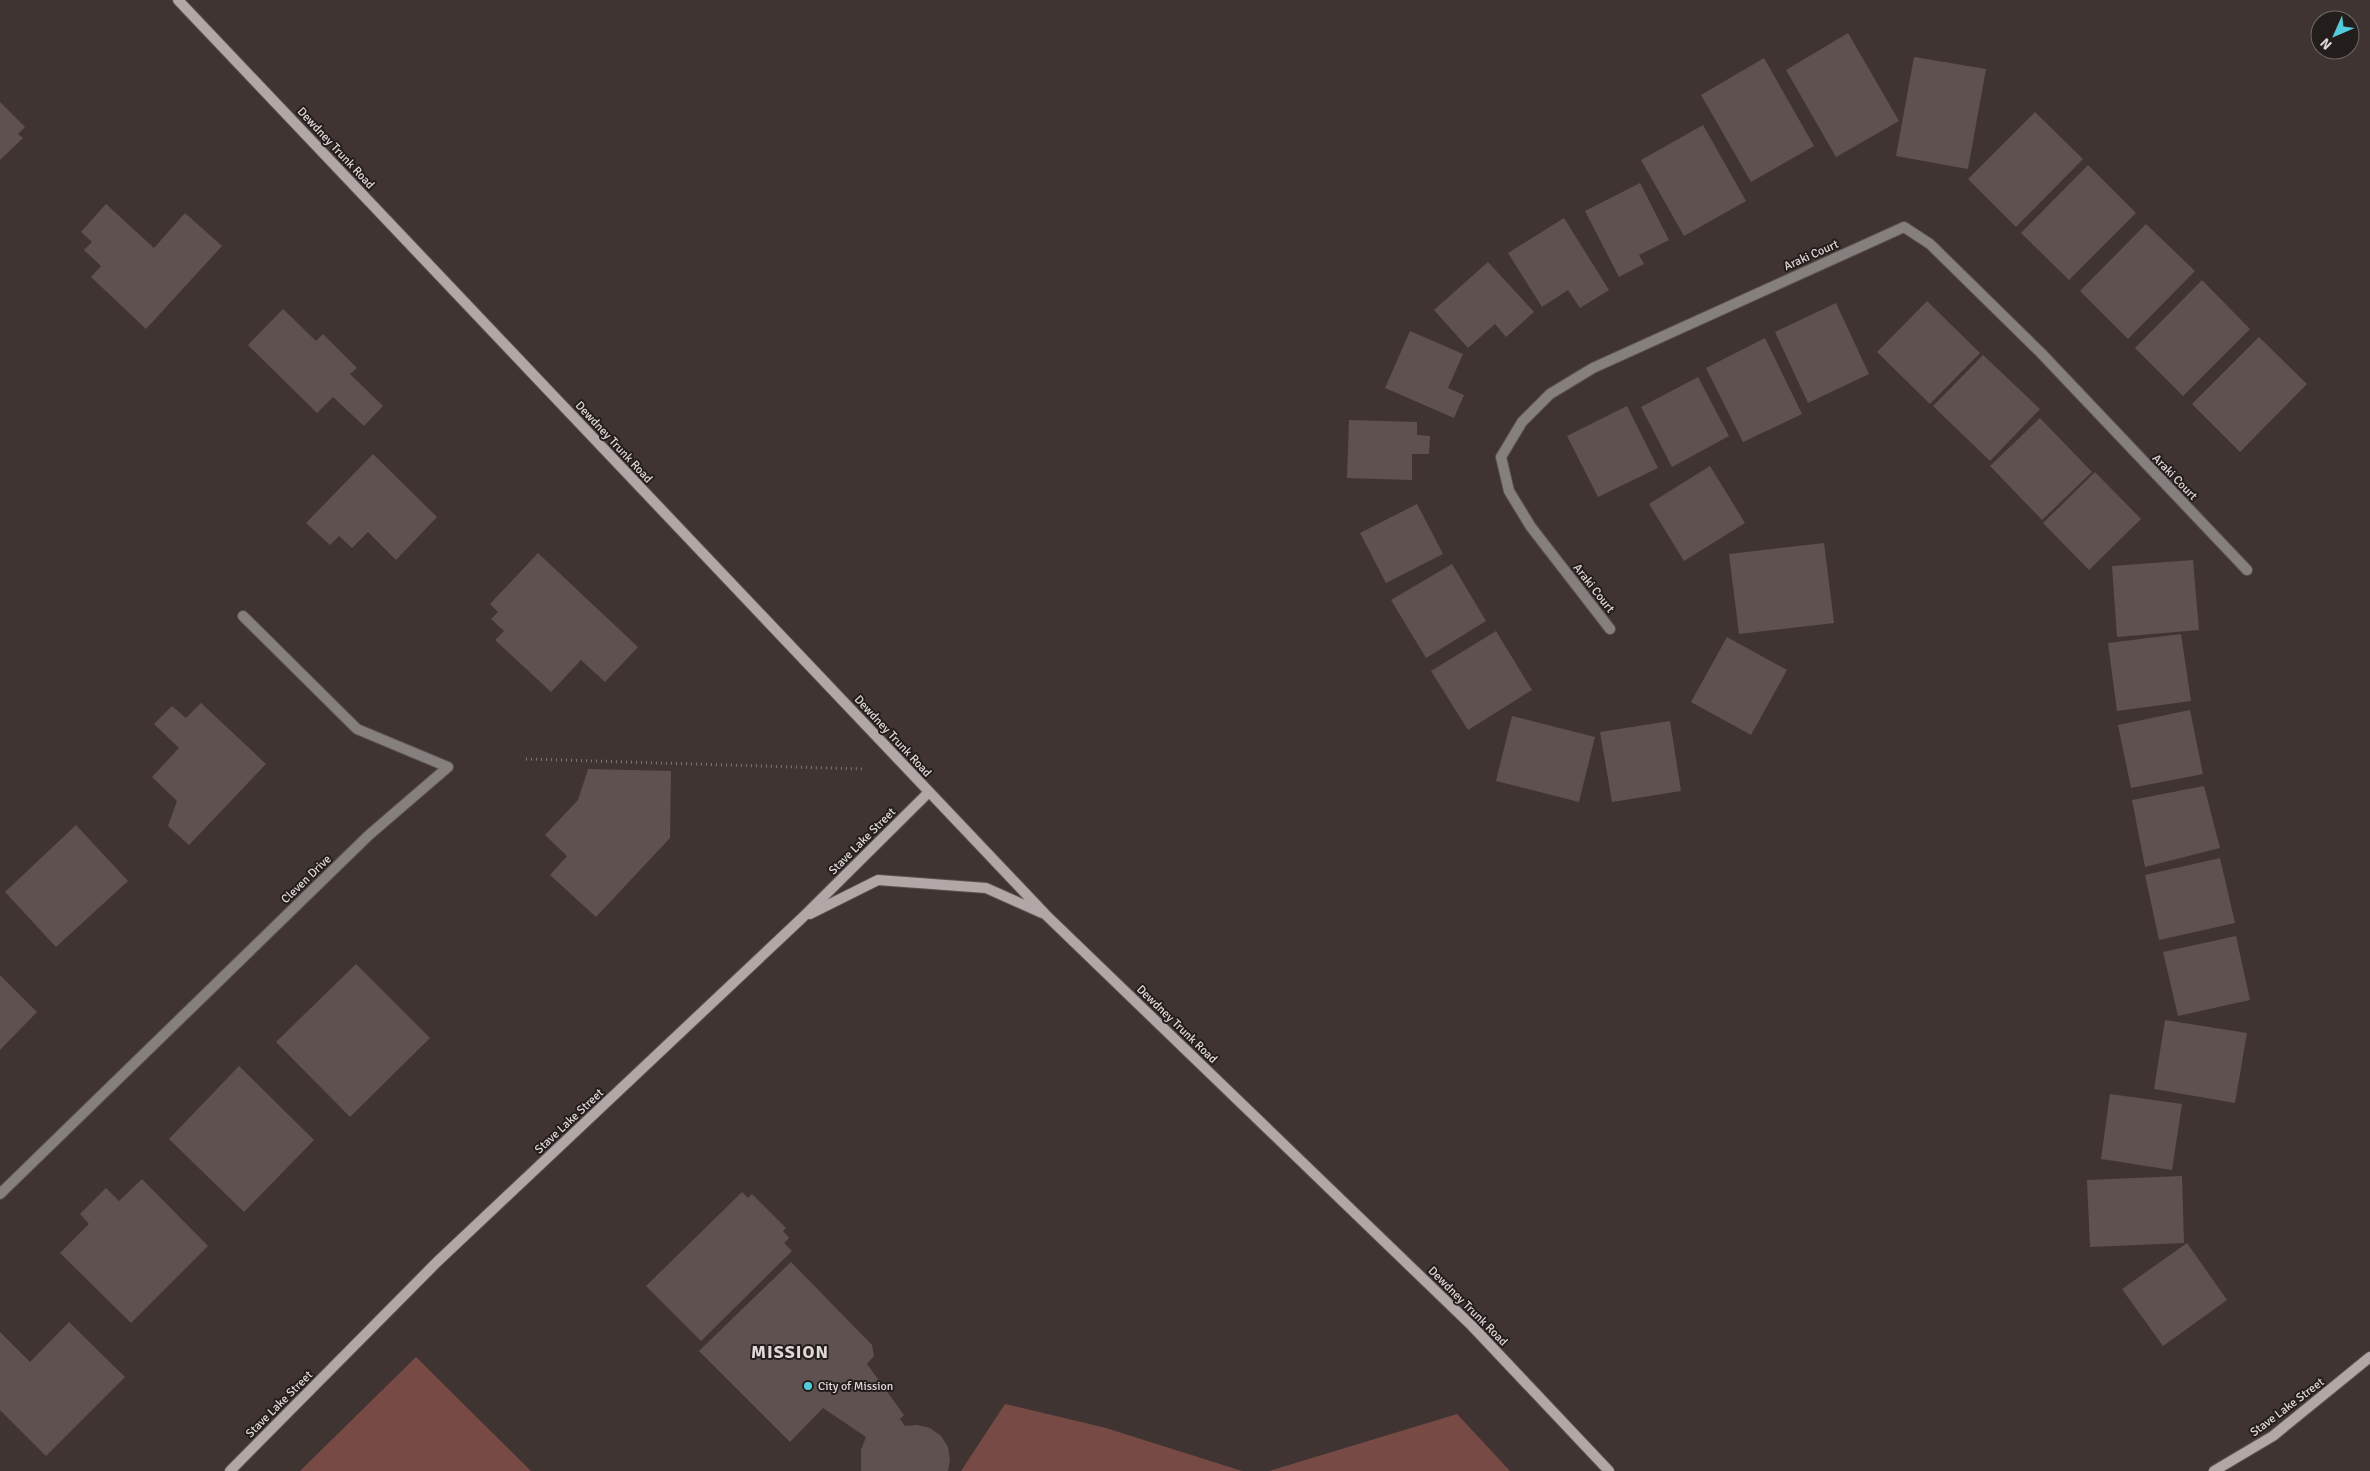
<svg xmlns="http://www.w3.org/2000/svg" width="2370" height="1471" viewBox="0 0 2370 1471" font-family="Signika,sans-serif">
	<rect width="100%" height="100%" fill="#403432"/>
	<path fill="#784a45" d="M416 1357 531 1471H300Z
		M1005 1404 1106 1428 1242 1471H961Z
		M1457 1414 1510 1471H1269Z"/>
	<path fill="#5e514f" d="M1848 33 1899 121 1836 157 1786 70Z
		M1914 57 1986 69 1968 169 1896 156Z
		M1764 58 1814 146 1751 182 1701 95Z
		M0 102 25 127 18 134 23 138 0 160Z
		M2035 112 2083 159 2016 227 1968 179Z
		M1703 125 1746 201 1684 236 1641 160Z
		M2088 165 2136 213 2069 280 2021 233Z
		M1640 183 1669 240 1639 255 1644 264 1619 277 1585 211Z
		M106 204 154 248 185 213 222 246 146 329 91 277 101 266 84 250 92 242 81 232Z
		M1564 218 1609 290 1580 308 1568 290 1542 307 1508 253Z
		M2146 224 2195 271 2128 339 2080 291Z
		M1488 262 1534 312 1506 337 1495 324 1468 348 1434 310Z
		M2202 280 2250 329 2183 396 2135 348Z
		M1927 301 1980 353 1930 404 1877 352Z
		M1836 303 1869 374 1808 403 1775 332Z
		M283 309 316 341 323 334 357 368 350 374 383 406 364 426 333 397 317 413 248 345Z
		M1410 331 1463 354 1448 388 1464 395 1454 418 1385 388Z
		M2259 337 2307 384 2240 452 2192 404Z
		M1765 338 1802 414 1743 442 1706 368Z
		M1983 355 2040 409 1990 461 1933 406Z
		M1698 377 1729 436 1672 467 1641 407Z
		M1627 406 1658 468 1598 497 1567 436Z
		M2040 418 2092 472 2042 520 1990 466Z
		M1349 420 1417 422V435L1430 436 1429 454H1412V480L1347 478Z
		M373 454 437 517 396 560 368 532 352 548 339 536 330 545 306 523Z
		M1710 466 1745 523 1684 561 1649 504Z
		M2095 472 2141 519 2089 570 2043 523Z
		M1417 504 1443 554 1386 583 1360 533Z
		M1824 543 1834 623 1739 634 1729 554Z
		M538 553 638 647 605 682 581 660 551 692 495 640 504 631 491 619 498 612 490 604Z
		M2193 560 2199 630 2117 637 2112 566Z
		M1452 564 1486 621 1426 658 1391 600Z
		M1496 631 1532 690 1468 730 1431 671Z
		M2181 634 2191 701 2117 711 2108 643Z
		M1727 637 1787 670 1751 735 1691 702Z
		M201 703 266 764 189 845 168 826 177 801 152 777 179 748 154 724 172 706 186 718Z
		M2190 710 2203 774 2131 788 2118 725Z
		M1512 716 1595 737 1579 802 1496 781Z
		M1670 721 1681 791 1612 802 1600 732Z
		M588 769 671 771 670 838 596 917 550 875 567 856 545 835 578 800Z
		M2204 786 2220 848 2145 867 2132 800Z
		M76 825 128 881 56 947 5 892Z
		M2220 858 2235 923 2159 940 2145 875Z
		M2236 936 2250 1000 2178 1016 2163 952Z
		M356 964 430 1038 350 1117 276 1042Z
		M0 975 37 1012 0 1050Z
		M2165 1020 2247 1033 2235 1103 2154 1089Z
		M239 1066 314 1140 244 1212 169 1139Z
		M2110 1094 2182 1104 2172 1170 2101 1159Z
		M2182 1176 2184 1243 2090 1247 2087 1180Z
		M142 1179 208 1246 131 1323 60 1253 89 1224 80 1214 106 1188 119 1201Z
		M742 1192 748 1198 752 1194 786 1228 783 1231 789 1238 784 1243 792 1251 701 1341 646 1286Z
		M2187 1243 2227 1300 2163 1346 2122 1289Z
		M791 1262 872 1345 874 1356 867 1364 904 1415 900 1419 905 1426 917 1425 930 1428 941 1436 948 1447 950 1460 948 1471H861V1450L866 1437 823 1408 790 1442 699 1351Z
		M69 1322 125 1377 46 1456 0 1410V1332L30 1362Z"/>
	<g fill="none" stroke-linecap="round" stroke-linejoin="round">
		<defs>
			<path id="street" d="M1610 629 1531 527 1509 491 1501 457 1522 422 1550 394 1593 368 1904 227 1930 244 2041 353 2247 570
				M0 1194 369 835 448 767 357 729 243 616"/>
			<path id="secondary" d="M178 0 1046 915 1472 1326 1609 1471
				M810 914 878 880 986 888 1042 913
				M230 1471 437 1262 802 918 929 792
				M2214 1471 2273 1436 2370 1357"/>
		</defs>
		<use href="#street" stroke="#5d5250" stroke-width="12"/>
		<use href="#secondary" stroke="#5d5250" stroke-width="12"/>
		<path stroke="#817775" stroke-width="3" stroke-dasharray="1 4" stroke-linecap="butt" d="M526 759 863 769"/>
		<use href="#street" stroke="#857f7e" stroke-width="10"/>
		<use href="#secondary" stroke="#b1a7a6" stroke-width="10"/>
	</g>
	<circle fill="#53cbdb" stroke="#231d1c" stroke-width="2" cx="808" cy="1386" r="5"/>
	<g text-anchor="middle" stroke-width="4" stroke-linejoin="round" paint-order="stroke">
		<g font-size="12" fill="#e0d8d7" stroke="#231d1c">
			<text transform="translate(336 148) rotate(47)" y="4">Dewdney Trunk Road</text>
			<text transform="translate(1811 255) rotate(-24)" y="4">Araki Court</text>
			<text transform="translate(614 442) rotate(47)" y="4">Dewdney Trunk Road</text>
			<text transform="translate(2175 477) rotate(46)" y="4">Araki Court</text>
			<text transform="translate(1594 588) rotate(52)" y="4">Araki Court</text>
			<text transform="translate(893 736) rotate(47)" y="4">Dewdney Trunk Road</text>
			<text transform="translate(862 841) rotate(-45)" y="4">Stave Lake Street</text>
			<text transform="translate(306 879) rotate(-44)" y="4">Cleven Drive</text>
			<text transform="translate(1177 1024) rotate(44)" y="4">Dewdney Trunk Road</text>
			<text transform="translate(569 1121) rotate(-43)" y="4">Stave Lake Street</text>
			<text transform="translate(1468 1306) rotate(45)" y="4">Dewdney Trunk Road</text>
			<text transform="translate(279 1404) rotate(-45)" y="4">Stave Lake Street</text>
			<text transform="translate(2287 1407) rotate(-37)" y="4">Stave Lake Street</text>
		</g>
		<g font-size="12" fill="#e0d8d7" stroke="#231d1c" text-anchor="start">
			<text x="818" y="1390">City of Mission</text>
		</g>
		<g font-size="18" font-weight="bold" letter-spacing="1" fill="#e0d8d7" stroke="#231d1c">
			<text x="790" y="1358">MISSION</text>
		</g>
	</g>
	<g transform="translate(2335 35) rotate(225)"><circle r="24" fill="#231d1c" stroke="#6f6867"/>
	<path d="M0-4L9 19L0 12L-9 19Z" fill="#53cbdb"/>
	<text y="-8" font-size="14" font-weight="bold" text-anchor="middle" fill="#e0d8d7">N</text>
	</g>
</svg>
